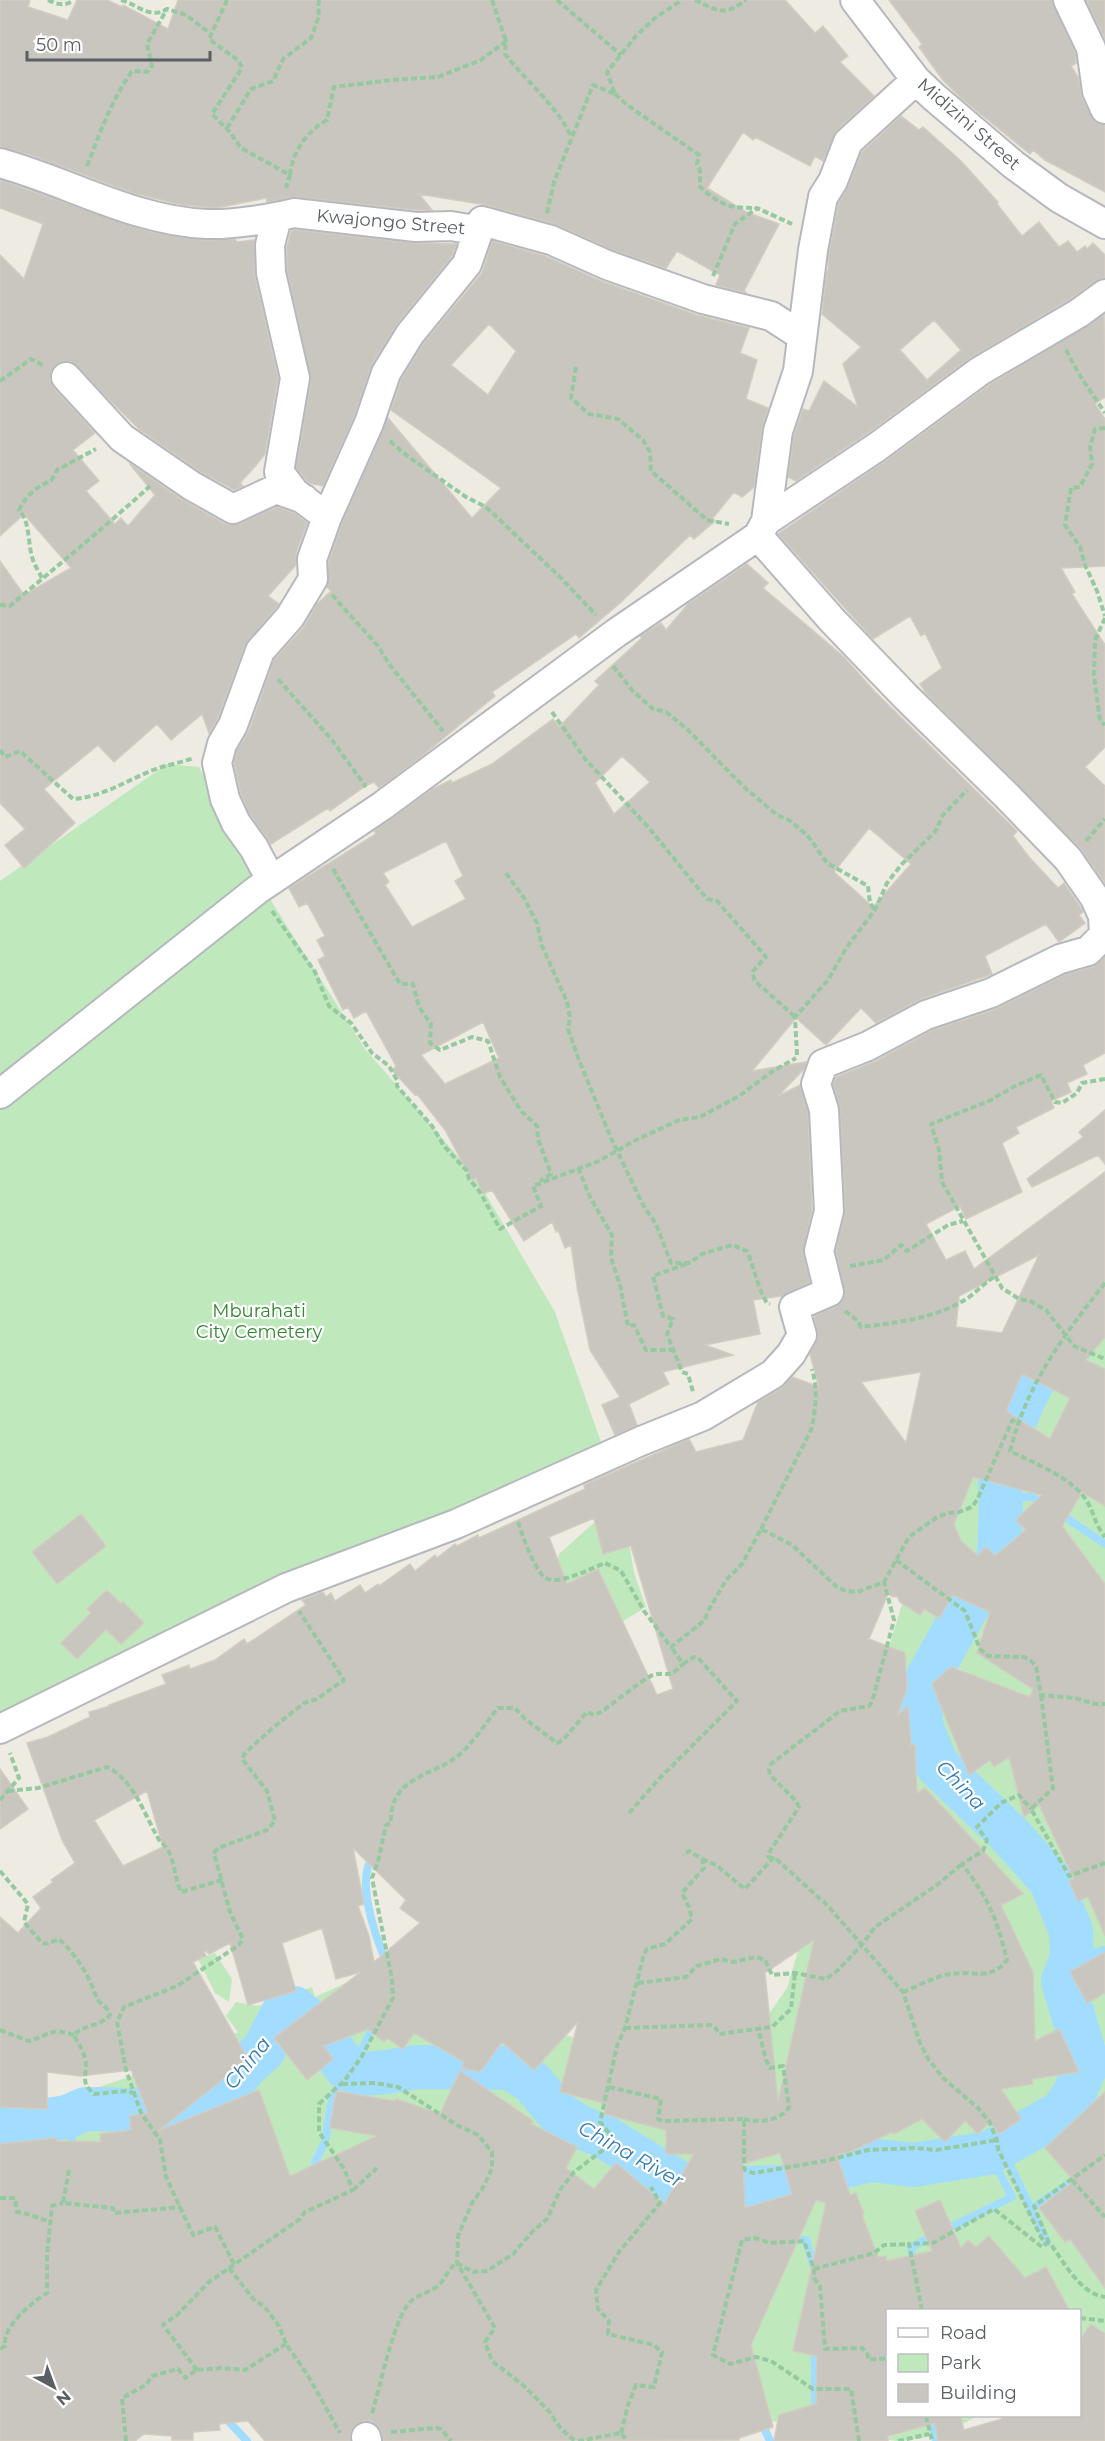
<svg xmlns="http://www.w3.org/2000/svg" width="1105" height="2441" viewBox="0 0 1105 2441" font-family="Montserrat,sans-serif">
	<rect width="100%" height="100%" fill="#eeebe2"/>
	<path fill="#c0e8bd" d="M167 764 199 767 273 904 365 1049 475 1176 555 1312 606 1456 0 1726V881Z
		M1105 1281V2333L1080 2350V2310H888V2416H977C956 2429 922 2441 897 2441L690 2408 0 2328V2120L159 2067 238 2032 226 2016 236 2002 258 2006 312 1987 315 1997 365 1974 573 2037 757 2031 787 1988 920 1544 970 1452Z
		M598 1519 621 1543 630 1548 634 1573 646 1607 609 1630 576 1586 553 1577 559 1554Z
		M215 1953 232 1979 229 2002 215 1993 198 1959Z"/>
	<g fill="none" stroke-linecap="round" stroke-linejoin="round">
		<path stroke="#a2ddff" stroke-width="8" d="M1001 1502 1031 1496 1047 1505
			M1059 1513 1105 1544
			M374 1855C354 1879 376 1938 387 1964
			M1072 1958 1105 1950
			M1087 2063 1092 2058 1105 2061
			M346 2068C361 2056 365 2041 375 2025
			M1074 2094H1079L1105 2107
			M209 2099 216 2117
			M67 2117 72 2131V2150
			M1004 2147 1005 2155 1047 2242
			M320 2172 315 2162 325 2142 331 2105 335 2091 359 2074
			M748 2189 752 2214
			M1032 2208 1081 2176
			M657 2211 672 2188 673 2178
			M790 2240H806L815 2271
			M913 2265 911 2247 1012 2197 989 2153
			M229 2413 230 2423 247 2441
			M815 2413V2355L822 2352
			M931 2416 936 2441
			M761 2421 770 2441"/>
		<path stroke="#a2ddff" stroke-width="44" d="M141 2110 214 2098 224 2093 246 2066 263 2051 285 2009 294 2008 317 2027 346 2068 359 2074 387 2072 416 2067 510 2068 531 2081 559 2114 580 2127 603 2136 682 2185 700 2189 786 2187 836 2168 871 2160 913 2165 989 2153 1062 2112 1074 2094 1087 2063 1063 1981 1072 1958 1071 1931 1051 1881 1009 1834 937 1765 921 1725 920 1691 965 1611 999 1559 1001 1502 999 1461 1022 1403 1053 1342
			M0 2127 67 2117 85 2109 140 2110"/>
	</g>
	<path fill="#c9c5bf" stroke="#d3ccc0" stroke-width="1.5" fill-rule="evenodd" d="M0 0H30L28 7 68 20 77 0H107L122 7 123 5 168 29 178 0H785L815 33 823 26 848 56 840 62 874 96 837 130 823 161 815 156 810 166 755 137 753 140 743 132 707 188 746 212 779 224 744 291 747 293 716 285 720 275 677 251 666 268 613 250 555 224 486 205 419 194 432 210H417L296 197 267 202 266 198 217 208 182 205 133 193 31 155 0 147Z
		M889 0H1052L1075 53 1076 63 1071 66 1078 77 1082 98 1095 122 1105 125V192L1045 160 1033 150 1030 154 961 98 942 79 919 47 922 44Z
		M1086 0H1105V39Z
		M901 116 919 130 923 127 961 161 998 202 997 204 1022 236 1039 222 1059 247 1068 241 1077 252 1085 246 1087 249 1093 243 1105 255V278L1095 281 1070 299 972 357 868 433 796 481 788 477 794 435 803 409 809 411 824 381 858 407 843 364 861 347 822 314 827 271 829 267 828 266 829 253 839 203 848 187 862 152ZM934 320 961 350 927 380 900 350Z
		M0 180 150 232 205 240 235 239 237 242 254 240 255 277 278 378 265 454 253 469 249 468 252 470 240 483 243 486 234 490 201 472 140 430 71 362 63 361 55 365 51 372 50 380 54 388 95 433 73 450 99 481 86 491 115 524 121 518 128 526 155 495 129 463 183 500 225 524H239L277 507 294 513 307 523 296 553V565L268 596 279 604 245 645 218 718 209 733 202 714 171 740 157 724 114 762 98 745 44 789 75 823 24 868 5 845 25 829 0 803V561L24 595 71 568 24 514 0 536V255L24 279 43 224 0 208Z
		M295 230 414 243 457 244 452 256 397 324 372 364 354 417 323 486 309 483 296 468 311 380 287 271V247L291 231Z
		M492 241 545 256 601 281 697 315 749 328 740 353 757 360 746 399 768 408 762 429 754 487 742 497 734 492 713 518 715 521 694 539 690 535 620 603 579 638 576 634 492 692 495 696 423 755 379 788 374 782 367 785 330 811 328 808 271 844 250 815 241 794 234 763 237 750 249 731 274 660 303 628 317 604 331 591 327 587 329 561 342 523 388 418 472 518 501 488 391 410 401 380 423 344 482 273ZM489 324 516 351 488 395 451 365Z
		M1104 315 1105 397 1095 404 1105 419V566L1061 568 1075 592 1072 594 1105 645V747L1085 767 1105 786V883L1080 848 926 693 920 684 942 668 925 633 921 636 910 616 873 639 778 534 887 460 989 385Z
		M747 564 768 583 763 588 844 657 876 693 1017 831 1013 836 1029 857 1058 888 1064 883 1081 908 1083 912 1079 915 1085 923 1059 942 1046 924 985 956 992 974 921 999 876 1023 861 1008 826 1045 796 1018 752 1071 806 1062 804 1069 778 1096 800 1085 808 1113 812 1209 803 1254 810 1282 782 1296 753 1300 760 1334 705 1345 733 1355 663 1372 669 1384 629 1404 637 1425 615 1435 602 1405 620 1397 590 1350 578 1292 571 1245 565 1248 558 1230 556 1232 552 1222 524 1241 492 1190 483 1194 476 1178 472 1180 445 1130 417 1094 415 1095 392 1070 396 1066 366 1011 354 1018 348 1007 343 1010 318 960 325 956 317 940 325 936 307 903 299 907 289 888 376 834 374 831 433 789 451 780 452 783 492 764 553 719 559 727 599 685 595 681 642 638 640 636 661 623 666 630 688 604ZM622 756 650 782 614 814 595 783ZM869 828 911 864 873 907 834 872ZM446 841 463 876 455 881 466 899 412 927 385 885 389 882 383 873ZM483 1022 499 1058 445 1084 421 1055Z
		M1105 957V1053L1083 1065 1087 1074 1067 1083 1071 1092 1051 1101 1054 1108 1016 1127 1019 1133 1002 1143 1022 1192 966 1219 960 1206 926 1224 946 1260 965 1251 974 1269 1105 1172V1337L1086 1360 1105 1369V1506L1082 1492 1062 1526 1105 1584V1936L1088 1897 1078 1901 1069 1881 1074 1879 1039 1805 1024 1817 1009 1757 994 1767 990 1760 969 1775 932 1684 951 1667 1030 1697 1033 1689 977 1653 990 1612 953 1595 939 1618 924 1609 920 1615 900 1602 897 1596 893 1597 888 1594 869 1639 905 1653 907 1689 897 1716 908 1706 911 1745H915L917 1793 925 1788 1023 1894 1001 1905 1033 1972 1035 2041 1059 2029 1079 2072 1032 2079 1033 2084 1001 2089 1021 2119 999 2134 990 2121 978 2134 965 2121 945 2142 922 2119 894 2134 892 2132 850 2152 837 2155 850 2195 856 2193 864 2214 862 2215 878 2257 886 2256V2261L932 2251 915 2211 940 2200 961 2248 968 2240 976 2247 989 2236 1025 2278 1046 2267 1069 2310H888V2415H960L964 2430 1002 2419V2415H1080V2340L1091 2324 1105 2334V2441H938L935 2423 888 2436V2441H774L779 2415 816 2404 817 2356 793 2351 826 2203 816 2200 751 2345 773 2427 739 2438V2440L383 2441 382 2433 377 2425 370 2421H363L354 2426 350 2433V2441H265L248 2421 219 2424 220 2430 193 2432V2440H172V2436L144 2434 135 2441H0V2144L56 2138 57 2141 101 2142 100 2134 131 2130 130 2116 148 2113 131 2070 80 2076 47 2072V2109L0 2107V1917L18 1933 41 1908 33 1897 53 1882 51 1880 75 1863 62 1840 27 1743 48 1737 90 1717 89 1712 110 1706 109 1705 166 1684 162 1675 189 1665 190 1669 215 1660 244 1639 247 1644 306 1605 302 1600 323 1592 326 1597 331 1593 335 1601 360 1585 365 1593 378 1584 379 1586 410 1564 415 1571 435 1555 437 1558 455 1544 457 1546 478 1535 479 1538 585 1489 584 1485 689 1439 696 1452 743 1440 758 1402 782 1388 792 1377 819 1387 810 1354 818 1337 814 1316 836 1307 842 1302 845 1295 836 1251 845 1211 840 1109 833 1084 836 1077 876 1061 933 1030 996 1009 1066 974 1093 967ZM1039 1255 1002 1333 956 1327 959 1296ZM921 1372 906 1443 861 1382ZM1024 1375 1070 1398 1050 1439 1006 1411 1021 1376ZM973 1477 1042 1495 1016 1520 1026 1530 995 1556 986 1547 978 1556 961 1541 954 1524ZM594 1518 603 1554 631 1546 673 1689 657 1695 598 1569 567 1584 549 1537ZM147 1791 163 1847 123 1866 94 1820ZM353 1848 406 1900 400 1908 420 1923 374 1962 369 1936 358 1906 364 1904ZM322 1928 336 1979 361 1972 274 2038 307 2080 333 2059 323 2046 368 2029 384 2042 387 2038 403 2049 414 2033 464 2062 462 2068 480 2072 502 2042 534 2070 578 2022 560 2092 607 2104 604 2114 666 2130V2154H694L666 2201V2205L616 2163 594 2189 566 2168 577 2147 531 2124 533 2121 460 2071 440 2114 396 2099 395 2101 336 2091 330 2128 377 2136 290 2176 259 2090 158 2131 248 2059 193 1962 206 1956 204 1952 206 1951 209 1954 230 1943 248 2005 296 1991 282 1943ZM814 1940 778 2102 765 1973ZM780 2153 792 2194 745 2208 743 2164Z
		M1105 1110V1164L1098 1155 1032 1187 1027 1179 1083 1137 1079 1132Z
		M81 1514 106 1546 57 1584 32 1552Z
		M107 1590 121 1604 123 1602 144 1623 121 1644 106 1629 77 1659 61 1643 91 1613 87 1609Z
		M0 1769 28 1809 0 1829Z
		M1105 1952V1993L1087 2003 1070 1972Z
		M1105 2092V2288L1070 2239 1065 2242 1039 2208 1074 2181 1045 2148Z"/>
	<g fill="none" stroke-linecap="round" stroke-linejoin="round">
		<defs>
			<path id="street" d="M855 0 916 80 934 97 1014 165 1059 198 1105 224
				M1068 0 1091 48 1097 91 1105 109
				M0 163C69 182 134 221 207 224 231 225 270 219 294 213L416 227 451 226 475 230 482 221 551 240 607 265 703 299 771 316 802 336
				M277 217 270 245 271 273 295 378 279 472 295 493 327 517
				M66 377 122 438 192 486 233 509 276 489 304 499
				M766 521 778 431 798 371 813 250 823 197 833 181 848 142 916 80
				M271 880 254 848 236 823 225 799 217 763 222 744 233 725 260 651 290 617 313 579 312 559 327 517 369 423 386 373 410 334 467 264 482 221
				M0 1094 257 890 382 806 616 633 758 536 766 521 877 447 980 371 1079 313 1105 294
				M0 1729 286 1588 456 1524 641 1441 703 1416 773 1374 791 1354 802 1335 794 1307 829 1292 819 1251 829 1211 824 1110 816 1084 823 1064 868 1046 926 1015 991 993 1060 959 1088 951 1104 935 1103 916 1095 898 1068 859 1007 796 906 697 832 620 758 536
				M366 2437 367 2441"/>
		</defs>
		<use href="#street" stroke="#b5b9be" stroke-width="32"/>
		<path stroke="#95c9a0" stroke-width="4" stroke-dasharray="6 3" stroke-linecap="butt" d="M48 0C56 4 66 7 73 0
			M121 0C137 4 150 20 167 9L186 15 211 34
			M227 0 209 39 239 61 242 68 212 114 230 132 241 148 290 175 286 188
			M492 0 506 41
			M557 0 621 55
			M695 0C719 11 723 17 746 0
			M615 94 627 105 699 155 697 164 700 170V187C722 206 729 208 757 208
			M227 128 251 89 273 81 283 59 311 38 319 16 318 8 319 0
			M87 166C100 133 111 101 132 71L147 72 152 66 147 44 167 9
			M290 175C292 152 308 130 327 120L334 87 391 80 438 77 481 60 506 41 505 54C526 81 557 106 571 136
			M547 213 554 182 593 85 615 94 607 72 636 36 655 18 682 0
			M713 276 735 224 757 208 792 224
			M1066 350 1079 374 1105 413
			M576 367 571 398 589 414 618 419 643 440 650 452 651 471 707 520 729 524
			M0 381 31 359 44 366
			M1105 428 1095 429 1090 447 1092 464 1080 487 1071 488 1065 525 1080 547 1085 565 1097 591 1105 616
			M390 441 406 455 466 497 486 507 559 576 596 615
			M42 578C39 572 35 566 33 560 27 543 31 523 19 510 27 495 35 487 51 481L57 470 96 449
			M332 595 378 646 389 664 443 731
			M0 605 10 606C57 566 105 527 150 486
			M1105 618 1095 640 1094 675 1100 721 1105 725
			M613 666 633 691 653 709 666 712 687 729 743 786 777 815 789 820 808 836 827 863 868 886 870 903 875 910
			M278 679 332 740 366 787
			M552 712 586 760 649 828 707 899 717 901 766 957 752 972 755 981 795 1017
			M0 750 5 757 20 751 73 799C102 797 126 781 153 770 166 765 180 763 193 758
			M1086 841 1105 819
			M333 869 400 984H413L419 1007 431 1024 430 1043 440 1050 472 1037 488 1041 500 1077 521 1111 537 1126 538 1139 551 1174 540 1181
			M506 873 524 898 537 923 542 946 567 1002 570 1018 568 1029 579 1060 611 1138 643 1205 656 1224 671 1263H689L702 1254 732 1245 747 1251C755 1270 757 1287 767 1303L770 1304
			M272 911 315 972 329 1006 351 1023 372 1053 389 1066 397 1080V1086L432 1126 444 1146 467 1171 469 1179 480 1192 500 1229 541 1206 533 1186 599 1161 634 1141 679 1120 700 1117 739 1096 773 1071 796 1058
			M797 1055 795 1017 828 980 847 947 875 910 887 883 902 864 935 832 943 815 967 790
			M1105 1079 1082 1083 1077 1093 1062 1103 1055 1102 1041 1075 1015 1086 989 1101 931 1124 939 1150 942 1182 1002 1288 1019 1299 1030 1301 1046 1310 1074 1346 1105 1359
			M578 1168 591 1199 612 1235 611 1258 620 1285 628 1326 634 1325 646 1350H673
			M686 1264 653 1276 663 1316 673 1319 667 1334 682 1372 688 1374 693 1392
			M850 1266 884 1260 901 1245 907 1251 948 1225 963 1221
			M1105 1283C1063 1336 1027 1384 1010 1451 1034 1463 1075 1479 1088 1503 1095 1516 1095 1524 1105 1537
			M845 1311 857 1320 861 1327C894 1323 931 1319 961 1302 973 1296 983 1284 994 1277
			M518 1522C522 1534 536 1576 548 1579 562 1584 592 1568 605 1563L621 1571 644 1611 671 1647 705 1620 707 1613 726 1580 742 1564 761 1529 792 1545 837 1587 846 1591 857 1592 884 1582 909 1537 937 1517 949 1513 959 1512 972 1507 977 1500 1012 1421 1019 1419
			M761 1529 811 1430C816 1409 818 1390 812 1369
			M896 1560 965 1611 980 1649 988 1656 1024 1657 1031 1661 1036 1667 1041 1695 1075 1698 1095 1704H1105
			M1041 1695 1053 1788 1031 1809 1069 1876 1105 1863
			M8 1791 38 1788 107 1767C134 1780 144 1814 158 1838 161 1844 167 1846 169 1852 175 1865 175 1879 181 1892L222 1880
			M0 1800 19 1778 10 1753
			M629 1813 659 1779 737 1701 699 1659 694 1657 683 1664 671 1647
			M773 1858H770L768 1856 770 1851 799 1807 796 1801 770 1775 769 1770 771 1764 840 1711 869 1706 872 1702 894 1620 884 1582
			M702 1859 716 1865 745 1889 774 1857 828 1906 903 1992 920 2043 929 2060 943 2078 978 2108 989 2121 997 2140 998 2149 1041 2237 1046 2244 1049 2243 1052 2246C1065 2264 1081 2294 1105 2297
			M0 1871 28 1904 24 1922 42 1943 46 1944 59 1939C77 1956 88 1974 96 1996 98 2004 108 2006 110 2015 100 2027 84 2024 74 2035 78 2043 83 2050 85 2058 89 2076 78 2080 94 2094L126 2091 134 2093
			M638 1983 686 1977 697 1966 721 1959 733 1962 756 1957 765 1960 772 1975 795 1973 826 1979 837 1971 861 1946 875 1927 937 1885 962 1864
			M903 1992C918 1986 935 1976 951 1974 973 1970 990 1982 1007 1960 996 1917 989 1899 962 1864L983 1851 987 1840 977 1827 1001 1803 1019 1795 1031 1809
			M625 2028 710 2025 715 2027 719 2034 772 2027 791 2009 795 1973
			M0 2030 29 2041C50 2035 50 2027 74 2035
			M342 2084 375 2083 398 2087 457 2125 478 2135 492 2152V2168L484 2186 472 2203 458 2236 457 2263 495 2328 485 2342 492 2361 523 2385 548 2410 561 2429 575 2441
			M609 2087 661 2099 658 2119 662 2121 744 2119V2167L745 2170 753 2173 825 2161 868 2150 916 2148 936 2150 997 2140
			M744 2119C758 2123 781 2121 789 2107L783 2066 770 2068 766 2060 758 2028
			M69 2170 63 2203 113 2208 114 2213 181 2207
			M1072 2180 1105 2217
			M353 2190 377 2168
			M0 2198H15L17 2212C29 2213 38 2219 50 2221
			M1049 2243 1034 2206 1105 2155
			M234 2264 215 2227 193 2235 166 2177 160 2140 141 2113 126 2070 117 2022 124 2007 177 1986 239 1945 243 1939 230 1912 214 1853 218 1848 267 1830 275 1821 267 1791 242 1759 245 1753 275 1726 304 1703 317 1699 344 1680 299 1611
			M229 2268 255 2301 264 2306 279 2326 286 2344 307 2374 340 2433
			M814 2269 874 2253 884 2245 909 2244
			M922 2310 909 2244 933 2243 994 2209 1042 2247 1046 2244
			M1080 2318 1105 2321
			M0 2349 5 2346C2 2327 32 2302 47 2293V2255L52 2206 63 2203
			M197 2370 163 2325 177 2315 209 2282 300 2219 305 2212 353 2190 344 2169 319 2132V2104L345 2080 362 2056 393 1998 392 1979 372 1878 378 1861 386 1825 391 1823C389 1779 428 1777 455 1758 471 1747 486 1722 498 1708H515L525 1719 557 1743 563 1740 587 1712 594 1715 601 1712C611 1705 646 1677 653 1675 669 1671 667 1680 683 1664
			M372 2413C380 2388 393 2322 409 2303 417 2294 431 2293 440 2284 446 2277 449 2268 457 2263L473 2272 487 2271 513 2254 533 2231 547 2219 560 2190 574 2172 607 2147 612 2141 609 2133 600 2122 617 2046 625 2028 644 1954 647 1949 665 1944 692 1919 689 1907 682 1893 704 1868 702 1859 689 1851 683 1855
			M926 2416 932 2441
			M391 2432 436 2428 441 2429 451 2441
			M621 2433 628 2405 636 2385 654 2387 662 2352 654 2345 608 2334 609 2321 598 2309 596 2290 619 2252 660 2203 651 2187
			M126 2441 122 2398 146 2385 152 2376 178 2369 185 2378 196 2370 221 2368 245 2370 286 2344
			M578 2441 621 2433 627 2441
			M859 2441 851 2389H813L771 2361 756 2357 730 2364 713 2355 742 2240 755 2238 770 2243 804 2241 814 2269V2278L820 2286 825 2349 862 2348 867 2353 869 2360 888 2358
			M898 2441 929 2434"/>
		<use href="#street" stroke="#fff" stroke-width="28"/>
	</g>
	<g text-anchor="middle" stroke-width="4.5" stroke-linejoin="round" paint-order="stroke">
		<g font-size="18" fill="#5a5f64" stroke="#fff">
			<text transform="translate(969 124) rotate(41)" y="6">Midizini Street</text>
			<text transform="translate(391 222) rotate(5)" y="6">Kwajongo Street</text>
		</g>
		<g font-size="18" fill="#31862f" stroke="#fff">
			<text x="259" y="1317">Mburahati<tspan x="259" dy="21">City Cemetery</tspan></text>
		</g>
		<g font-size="20" font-style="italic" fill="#367aae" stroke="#fff">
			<text transform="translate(961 1785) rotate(46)" y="7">China</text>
			<text transform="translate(247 2063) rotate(-51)" y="7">China</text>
			<text transform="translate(631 2154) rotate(29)" y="7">China River</text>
		</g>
	</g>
	<rect x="886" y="2309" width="195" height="108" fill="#ffffff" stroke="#bdbfc1" stroke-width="1.5"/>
	<rect x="898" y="2328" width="30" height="9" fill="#ffffff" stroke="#bdbfc1" stroke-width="1.5"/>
	<text x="940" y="2339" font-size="18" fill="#5a5f64">Road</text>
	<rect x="898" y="2354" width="30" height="18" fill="#c0e8bd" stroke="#bdbfc1" stroke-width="1.5"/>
	<text x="940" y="2369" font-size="18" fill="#5a5f64">Park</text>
	<rect x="898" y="2384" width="30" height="18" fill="#c9c5bf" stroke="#bdbfc1" stroke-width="1.5"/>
	<text x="940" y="2399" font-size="18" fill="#5a5f64">Building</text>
	<g transform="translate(54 2387) rotate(139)" stroke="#ffffff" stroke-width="4.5" paint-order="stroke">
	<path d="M0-4.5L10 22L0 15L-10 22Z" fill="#5a5f64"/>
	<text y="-9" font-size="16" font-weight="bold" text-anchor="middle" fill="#5a5f64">N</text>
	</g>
	<path d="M27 51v9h183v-9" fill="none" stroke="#5a5f64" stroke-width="3"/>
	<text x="36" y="51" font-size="18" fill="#5a5f64" stroke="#ffffff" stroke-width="4.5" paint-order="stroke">50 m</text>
</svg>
